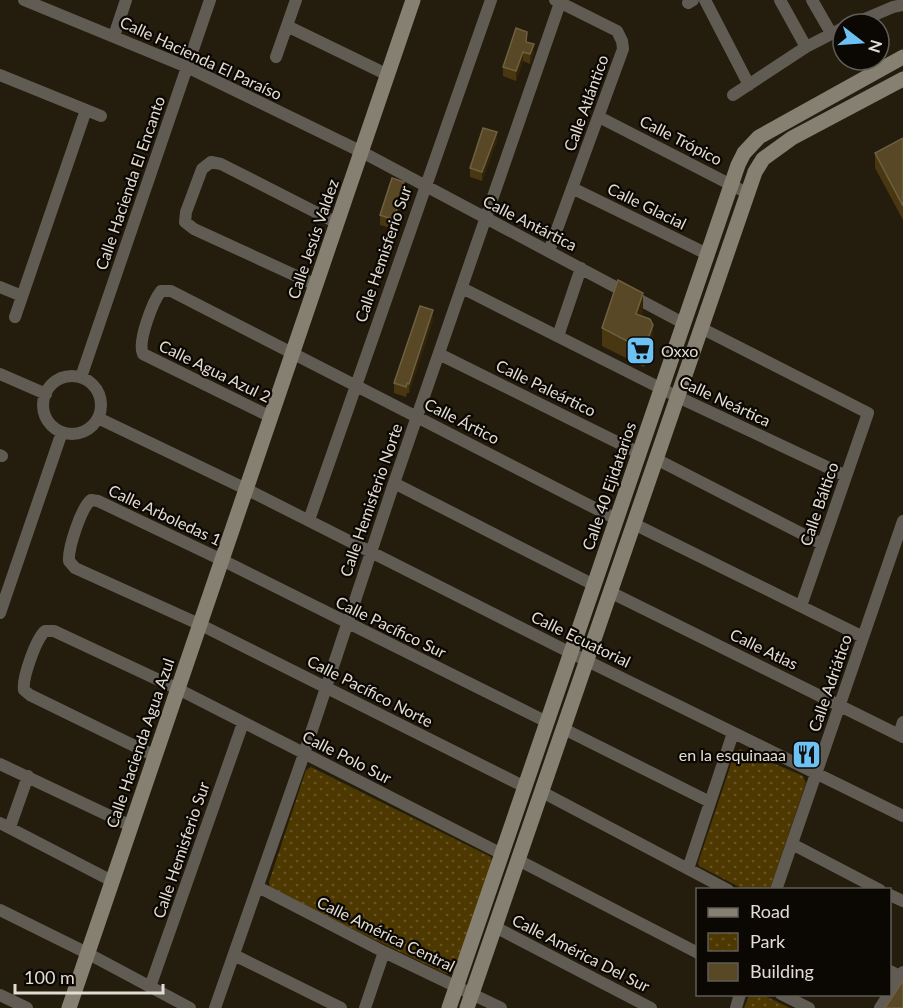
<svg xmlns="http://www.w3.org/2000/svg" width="903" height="1008" viewBox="0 0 903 1008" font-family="Lato,sans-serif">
	<defs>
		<pattern id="park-dots" width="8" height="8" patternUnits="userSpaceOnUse" patternTransform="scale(1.5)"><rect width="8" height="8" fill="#4e3802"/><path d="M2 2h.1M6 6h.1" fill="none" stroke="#675426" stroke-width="1.8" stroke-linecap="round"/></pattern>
	</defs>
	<rect width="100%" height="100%" fill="#241c0d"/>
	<path fill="url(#park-dots)" d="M740 749 803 776 806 783 770 889H743L699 866 698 863 735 752Z
		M311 767 491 857 492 863 454 972 446 974 270 889 269 882 306 770Z
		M750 994 763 995 790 1008H744Z"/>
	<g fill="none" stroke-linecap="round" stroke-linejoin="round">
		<path stroke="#605c54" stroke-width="12" d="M24 0 187 67 362 152 683 323
			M705 0 749 85
			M780 0 806 47
			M812 0 831 33
			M688 3 693 0
			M853 24 893 7 903 5
			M287 26 388 75
			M114 36 126 0
			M276 57 296 0
			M0 75 101 116
			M733 95 806 47 843 28
			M599 117 747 193
			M572 188 707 254
			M549 251 623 49 622 41 617 31 555 0
			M316 285 194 229 185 222 186 212 202 169 211 162 221 164 337 223
			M0 287 22 296
			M462 288 678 397 846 476
			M15 317 86 110
			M701 328 868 413 801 606
			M558 336 581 268
			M439 354 639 453
			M0 374 46 394
			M43 405a29 29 0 1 1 58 0a29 29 0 1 1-58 0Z
			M81 377 210 0
			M271 417 143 354C137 342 153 301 161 291H171L616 519
			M98 418 246 489 571 653 903 816
			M0 455 2 456
			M656 459 822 544
			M394 483 594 585
			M309 520 491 0
			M634 524 863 637
			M610 592 903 737
			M0 613 62 432
			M564 729 710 802
			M899 734 903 722
			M155 756 30 695 24 690C22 678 36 639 45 631H54L178 689 502 854
			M0 764 131 826
			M525 787 199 624 75 568 69 561C68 548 81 508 91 500L98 501 222 560 547 722
			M542 792 728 890
			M0 823 112 881
			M10 827 28 776
			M792 844 880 890
			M518 860 698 953
			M688 869 733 733
			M258 887 384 952 501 1008
			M776 890 903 521
			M890 895 903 901
			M0 910 87 953 190 1008
			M495 927 651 1008
			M234 955 341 1008
			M890 971 900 976
			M150 987 243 723
			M890 993 903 972
			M781 994 809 1008
			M0 995 27 1008
			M215 1008 304 754 394 483 560 3
			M365 1008 384 952
			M736 1008 740 994
			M880 1008 889 994"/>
		<path stroke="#868073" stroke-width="15" d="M69 1008 413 0
			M449 1008 738 165 744 153 759 137 903 57
			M467 1008 755 172 763 159 792 138 903 79"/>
	</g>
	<path fill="#483710" d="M527 42 534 54 530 64 523 61 516 81 503 76V67Z
		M903 138V220L875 168V153Z
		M497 141 482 181 470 177V168Z
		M404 192 394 229 380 225V215Z
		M643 311 641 316 653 343 644 367 602 346V328Z
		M433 320 409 393H407L406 397 394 393V383Z"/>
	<path fill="#322406" d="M534 44V54L530 64V54Z
		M523 52V61L516 81V71Z
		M497 132V141L482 181V172Z
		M404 182V192L394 229V220Z
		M643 293V311L636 332V314Z
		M433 310V320L409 393V384Z
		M653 325V343L644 367V350Z"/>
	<path fill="#584825" stroke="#6e6040" stroke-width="1.5" d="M516 28 527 32 526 42 534 44 530 54 523 52 516 71 503 67Z
		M483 128 497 132 482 172 470 168Z
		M903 138V206L875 153Z
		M392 178 404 182 394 220 380 215Z
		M618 280 643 293 636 314 650 319 653 325 644 350 602 328Z
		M420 306 433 310 409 384 407 383 406 387 394 383Z
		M903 981V1008H885Z"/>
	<defs>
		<symbol id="supermarket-square" viewBox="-11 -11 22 22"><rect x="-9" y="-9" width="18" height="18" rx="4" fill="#6ec2f3" stroke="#0b0703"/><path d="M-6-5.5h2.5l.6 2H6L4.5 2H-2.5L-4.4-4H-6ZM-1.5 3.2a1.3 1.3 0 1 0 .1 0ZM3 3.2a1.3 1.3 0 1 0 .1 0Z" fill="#111"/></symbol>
		<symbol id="restaurant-square" viewBox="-11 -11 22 22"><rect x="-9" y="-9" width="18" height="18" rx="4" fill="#6ec2f3" stroke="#0b0703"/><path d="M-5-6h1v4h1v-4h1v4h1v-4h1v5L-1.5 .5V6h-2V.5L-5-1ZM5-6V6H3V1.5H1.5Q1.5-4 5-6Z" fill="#111"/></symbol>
	</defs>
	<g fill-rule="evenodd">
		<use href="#supermarket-square" x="624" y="334" width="33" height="33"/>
		<use href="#restaurant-square" x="790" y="738" width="33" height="33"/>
	</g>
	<g text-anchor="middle" stroke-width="4.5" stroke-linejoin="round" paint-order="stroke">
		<g font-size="16" fill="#e2ddd3" stroke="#0b0703">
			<text transform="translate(201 58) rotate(25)" y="6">Calle Hacienda El Paraíso</text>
			<text transform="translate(586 103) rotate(-70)" y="6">Calle Atlántico</text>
			<text transform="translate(681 140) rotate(27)" y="6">Calle Trópico</text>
			<text transform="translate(130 183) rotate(-71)" y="6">Calle Hacienda El Encanto</text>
			<text transform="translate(647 206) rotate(26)" y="6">Calle Glacial</text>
			<text transform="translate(530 223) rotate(27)" y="6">Calle Antártica</text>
			<text transform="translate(313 239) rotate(-71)" y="6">Calle Jesús Valdez</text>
			<text transform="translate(383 254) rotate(-71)" y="6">Calle Hemisferio Sur</text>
			<text transform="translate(215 371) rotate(26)" y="6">Calle Agua Azul 2</text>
			<text transform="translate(546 388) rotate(26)" y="6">Calle Paleártico</text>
			<text transform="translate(725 401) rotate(25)" y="6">Calle Neártica</text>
			<text transform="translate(462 421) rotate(27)" y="6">Calle Ártico</text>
			<text transform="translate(609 486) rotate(-71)" y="6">Calle 40 Ejidatarios</text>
			<text transform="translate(371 500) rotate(-71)" y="6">Calle Hemisferio Norte</text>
			<text transform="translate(819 504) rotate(-71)" y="6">Calle Báltico</text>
			<text transform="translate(165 515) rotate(25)" y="6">Calle Arboledas 1</text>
			<text transform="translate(391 627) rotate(26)" y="6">Calle Pacífico Sur</text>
			<text transform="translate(581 639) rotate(26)" y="6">Calle Ecuatorial</text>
			<text transform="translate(764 649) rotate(26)" y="6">Calle Atlas</text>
			<text transform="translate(830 683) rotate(-71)" y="6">Calle Adriático</text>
			<text transform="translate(370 691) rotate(27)" y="6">Calle Pacífico Norte</text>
			<text transform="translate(140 743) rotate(-71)" y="6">Calle Hacienda Agua Azul</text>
			<text transform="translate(347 757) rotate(27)" y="6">Calle Polo Sur</text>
			<text transform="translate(181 850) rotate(-71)" y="6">Calle Hemisferio Sur</text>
			<text transform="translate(386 934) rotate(26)" y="6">Calle América Central</text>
			<text transform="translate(581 953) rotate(27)" y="6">Calle América Del Sur</text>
		</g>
		<g font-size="16" fill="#e2ddd3" stroke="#0b0703" text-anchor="start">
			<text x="661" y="357">Oxxo</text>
			<text x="786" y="761" text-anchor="end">en la esquinaaa</text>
		</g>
	</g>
	<rect x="696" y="888" width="195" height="108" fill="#0b0703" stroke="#615d56" stroke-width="1.5"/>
	<rect x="708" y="908" width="30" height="9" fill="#868073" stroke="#615d56" stroke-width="1.5"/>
	<text x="750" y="918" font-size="18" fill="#e2ddd3">Road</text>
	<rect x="708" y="933" width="30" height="18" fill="url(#park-dots)" stroke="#615d56" stroke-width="1.5"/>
	<text x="750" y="948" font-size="18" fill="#e2ddd3">Park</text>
	<rect x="708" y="963" width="30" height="18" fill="#584825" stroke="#615d56" stroke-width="1.5"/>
	<text x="750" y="978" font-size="18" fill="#e2ddd3">Building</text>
	<g transform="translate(861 42) rotate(107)"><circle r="28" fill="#0b0703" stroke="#615d56" stroke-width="1.5"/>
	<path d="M0-4.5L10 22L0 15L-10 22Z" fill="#6ec2f3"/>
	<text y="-9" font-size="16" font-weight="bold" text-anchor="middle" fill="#e2ddd3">N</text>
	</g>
	<path d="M15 984v9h148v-9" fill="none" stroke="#e2ddd3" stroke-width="3"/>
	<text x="24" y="984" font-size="18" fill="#e2ddd3" stroke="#0b0703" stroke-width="4.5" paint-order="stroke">100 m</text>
</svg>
